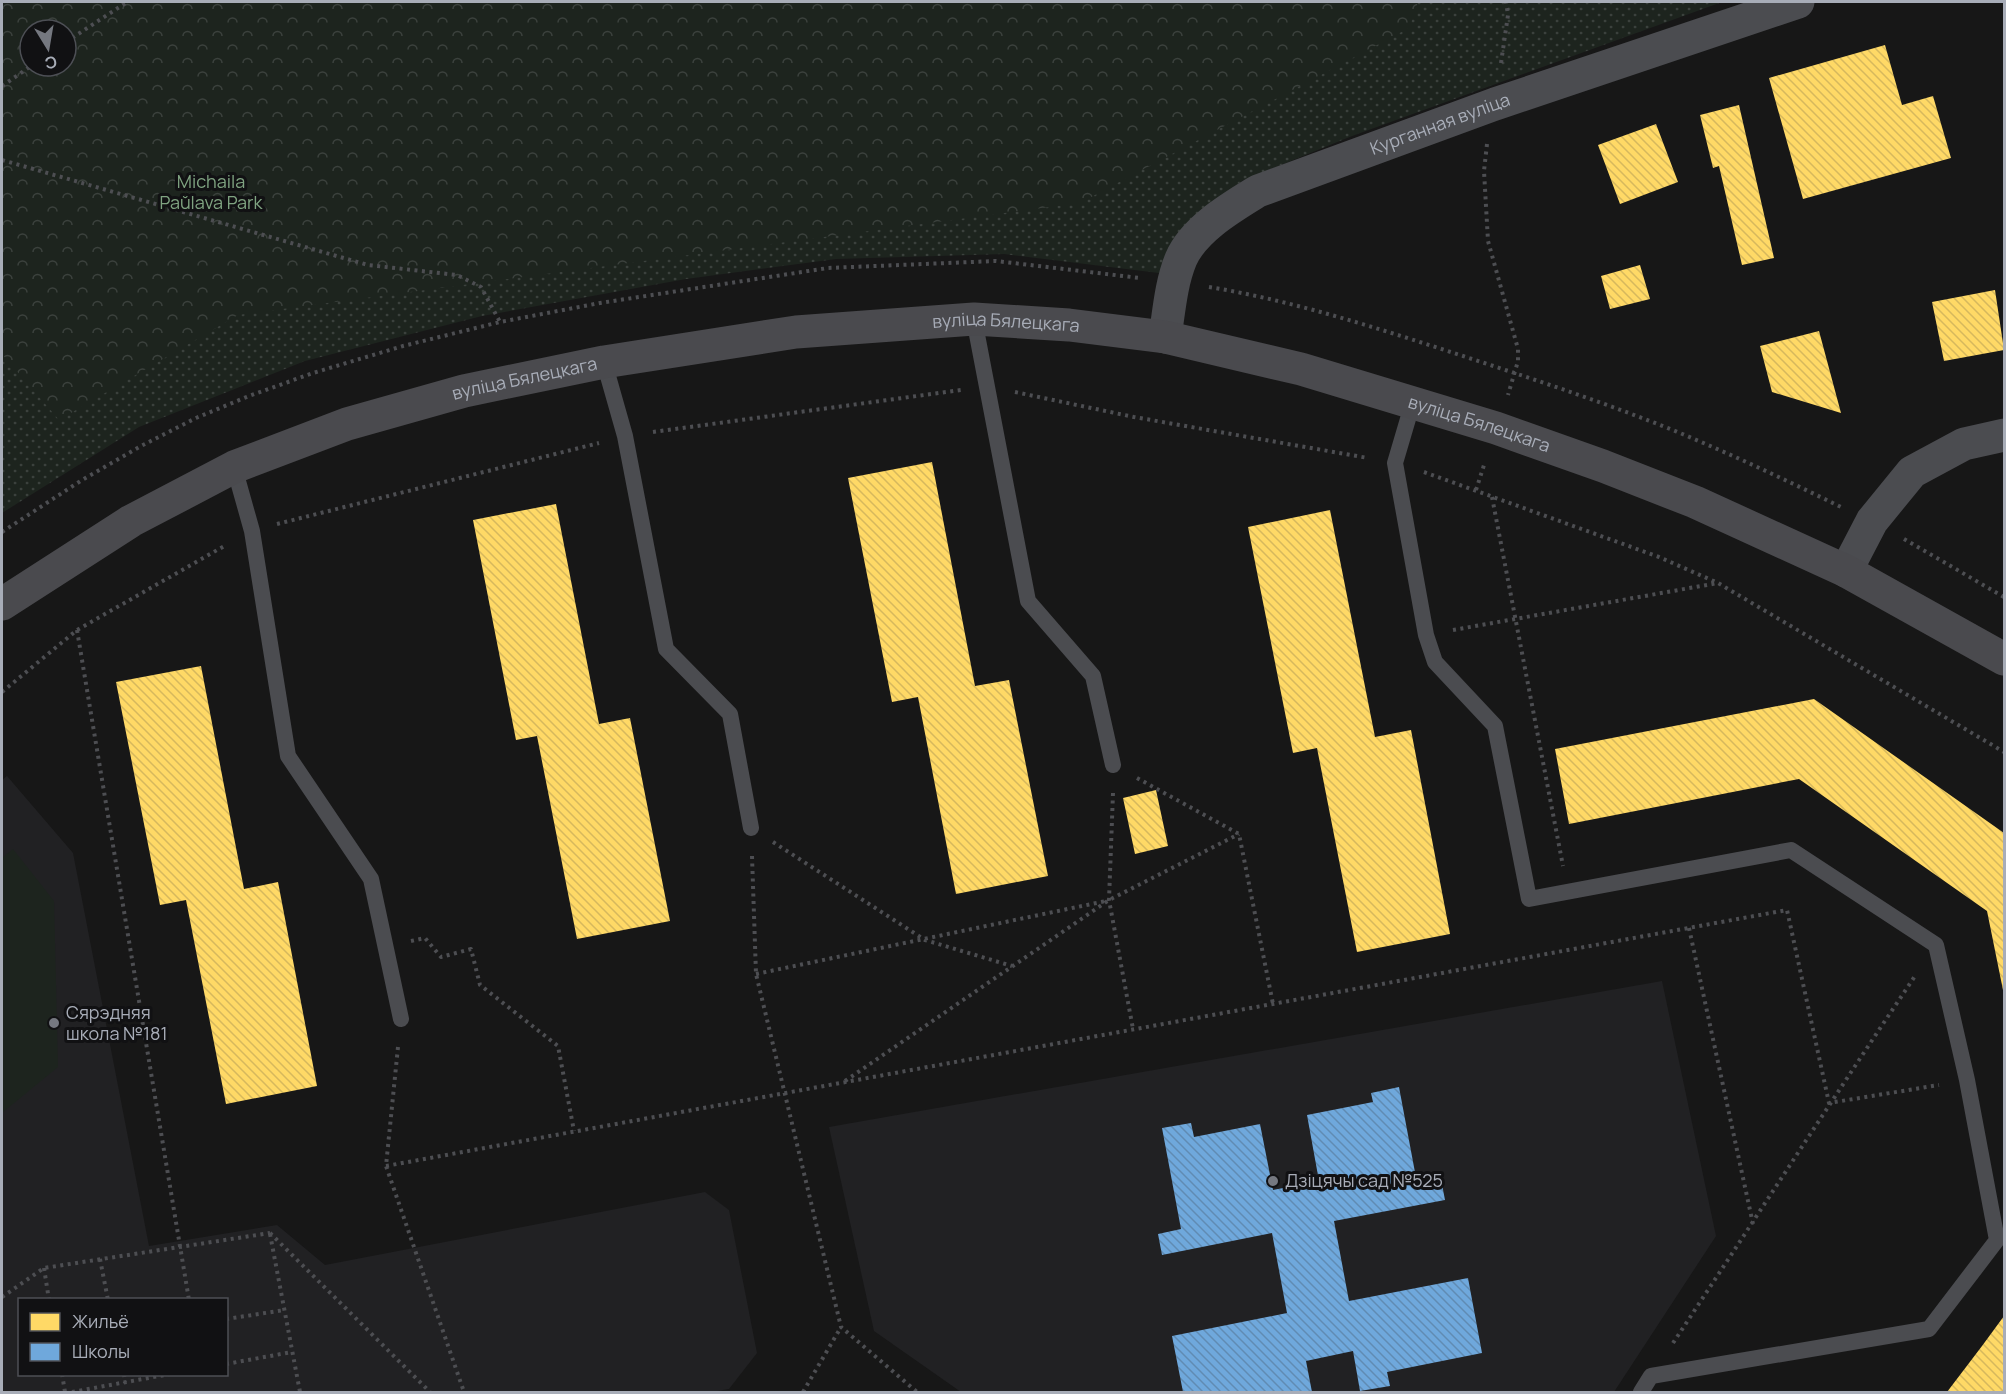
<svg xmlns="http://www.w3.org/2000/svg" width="2006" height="1394" viewBox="0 0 2006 1394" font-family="Manrope,sans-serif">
	<defs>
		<pattern id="grass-dots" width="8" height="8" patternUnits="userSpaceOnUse" patternTransform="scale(1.5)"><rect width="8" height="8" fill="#1d241e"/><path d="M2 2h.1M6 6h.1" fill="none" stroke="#3b413d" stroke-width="1.8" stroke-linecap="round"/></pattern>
		<pattern id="forest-crowns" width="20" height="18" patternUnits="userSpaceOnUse" patternTransform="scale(1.5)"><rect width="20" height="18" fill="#1d241e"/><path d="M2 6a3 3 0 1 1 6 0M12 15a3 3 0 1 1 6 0" fill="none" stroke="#3b413d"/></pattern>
		<pattern id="homes-back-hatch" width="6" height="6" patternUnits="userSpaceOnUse" patternTransform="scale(1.5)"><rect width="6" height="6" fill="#ffd966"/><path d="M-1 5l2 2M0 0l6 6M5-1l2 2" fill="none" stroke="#d6b85d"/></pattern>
		<pattern id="schools-back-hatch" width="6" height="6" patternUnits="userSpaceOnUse" patternTransform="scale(1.5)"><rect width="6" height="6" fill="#6fa8dc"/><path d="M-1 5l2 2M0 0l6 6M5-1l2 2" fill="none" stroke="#608bb3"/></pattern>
	</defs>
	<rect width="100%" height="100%" fill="#171717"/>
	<path fill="#212123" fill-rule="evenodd" d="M7 776 73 853 149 1246 277 1225 325 1265 705 1192 729 1210 757 1353 729 1389 712 1392H2V780ZM20 1300H226V1374H20Z
		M1662 981 1716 1236 1614 1392H961L874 1331 829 1127Z"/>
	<path fill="url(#grass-dots)" fill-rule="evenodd" d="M2 2H1722L1352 136 1242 181 1210 205 1168 255 1159 273 1004 254 836 259 686 279 482 316 305 361 139 427 2 513ZM30 30H66V66H30Z"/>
	<path fill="url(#forest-crowns)" fill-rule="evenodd" d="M2 2H1418L1409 28 1080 203 238 315 59 420 2 354ZM30 30H66V66H30Z"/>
	<path fill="#1d241e" d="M13 849 54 901 58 1067 2 1113V858Z"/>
	<path fill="url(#homes-back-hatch)" d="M1885 45 1902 105 1933 96 1951 158 1803 199 1769 78Z
		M1739 105 1774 258 1742 265 1719 166 1713 168 1700 115Z
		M1656 124 1678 182 1620 204 1598 145Z
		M1640 265 1650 299 1610 309 1601 276Z
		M1995 290 2004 350 1944 361 1932 302Z
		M1819 331 1841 413 1772 392 1760 346Z
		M932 462 975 686 1009 680 1048 876 956 894 918 697 892 702 848 478Z
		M556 504 599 724 630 718 670 921 577 939 537 736 516 740 473 520Z
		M1330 510 1375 737 1411 730 1450 934 1357 952 1317 748 1293 753 1248 527Z
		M201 666 244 889 278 882 317 1086 226 1104 186 900 160 905 116 682Z
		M1814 699 2004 833V995L1987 911 1799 779 1569 824 1555 749Z
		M1156 790 1168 846 1135 854 1123 798Z
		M2004 1316V1392H1947L1982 1346Z"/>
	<path fill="url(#schools-back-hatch)" d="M1399 1087 1417 1183 1441 1179 1445 1200 1334 1221 1349 1301 1468 1278 1482 1353 1387 1372 1390 1386 1360 1391 1353 1351 1306 1361 1312 1392H1183L1172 1336 1287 1313 1272 1233 1162 1255 1158 1234 1181 1229 1162 1128 1191 1123 1194 1137 1260 1124 1273 1190 1319 1181 1307 1115 1373 1102 1371 1093Z"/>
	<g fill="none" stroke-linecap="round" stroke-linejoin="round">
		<path stroke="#4d4e52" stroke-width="4" stroke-dasharray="3 4.5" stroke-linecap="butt" d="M66 42 127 2
			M1501 63 1508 15 1506 2
			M2 86 31 66
			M1487 144 1484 171 1488 241 1518 349V361L1508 395
			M2 160 368 265 457 275 481 287 500 322
			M1209 287C1295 301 1380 329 1463 356 1536 380 1609 404 1680 433 1735 456 1788 481 1841 507
			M1015 392 1134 417 1368 458
			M653 432 961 390
			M1424 472 1659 557 1718 583 2004 752
			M1476 490 1485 462
			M1492 497 1563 866
			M277 524 599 443
			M2 532 82 480 141 446 196 418 249 396 313 373 403 346 500 322 600 303 828 268 996 261 1140 278
			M1904 539 2004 597
			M77 630 189 1300
			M1453 630 1718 583
			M2 692 77 630 226 545
			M1137 778 1239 834 1273 1004
			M1113 793 1109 900 1133 1029
			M773 842 925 940 1012 966
			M752 856 756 974 841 1327 917 1392
			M1689 928 1753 1224
			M411 941 425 938 441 957 471 949 480 985 558 1046 574 1131
			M756 974 1106 901
			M398 1047 386 1166 464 1392
			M845 1081 1109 900 1239 834
			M386 1166 1787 910 1829 1103 1939 1085
			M270 1233 430 1392
			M270 1234 300 1392
			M100 1259 108 1300
			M44 1268 49 1300
			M2 1297 44 1268 270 1233
			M226 1319 285 1310
			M1673 1343C1754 1221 1833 1098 1915 976
			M226 1364 292 1352
			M62 1374 65 1392
			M124 1374 125 1383
			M72 1392 170 1374
			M803 1392 841 1327"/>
		<path stroke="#4b4c50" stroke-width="16" d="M974 319 1028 601 1093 676 1113 765
			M604 362 625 436 666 649 730 714 751 828
			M1413 402 1395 463 1426 635 1435 662 1495 726 1529 899 1791 850 1936 945 1967 1080 1997 1240 1929 1329 1651 1376 1641 1392
			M234 467 252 531 288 756 371 879 401 1019"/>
		<g stroke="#4b4c50" stroke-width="33">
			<path id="s1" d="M1165 337C1169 311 1171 283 1181 259 1194 229 1232 207 1258 191L1495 104 1798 2"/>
			<path d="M1846 571 1872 521 1912 472 1964 444 2004 435"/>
		</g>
		<path stroke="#4a4a4e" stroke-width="33" id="s2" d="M2 604 131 521 234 467 347 424 464 391 604 362 796 332 974 319 1069 325 1165 337 1301 369 1496 428 1603 466 1695 502 1846 571 2004 659"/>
	</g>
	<g fill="#757880" stroke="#111113" stroke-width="2">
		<circle cx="54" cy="1023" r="6"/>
		<circle cx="1273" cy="1181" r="6"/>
	</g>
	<g text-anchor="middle" stroke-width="6" stroke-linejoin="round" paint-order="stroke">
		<g font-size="18" fill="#a8adb8" stroke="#111113">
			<text dy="6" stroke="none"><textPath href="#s1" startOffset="378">Курганная вуліца</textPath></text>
			<text dy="6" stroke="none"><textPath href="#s2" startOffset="1060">вуліца Бялецкага</textPath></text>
			<text dy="6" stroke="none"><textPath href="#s2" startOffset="574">вуліца Бялецкага</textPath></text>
			<text dy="6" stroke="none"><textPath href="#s2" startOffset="1546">вуліца Бялецкага</textPath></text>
		</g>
		<g font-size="18" fill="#7fa381" stroke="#111113">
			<text x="211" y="188">Michaila<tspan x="211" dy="21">Paŭlava Park</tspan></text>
		</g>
		<g font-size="18" fill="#a8adb8" stroke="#111113" text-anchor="start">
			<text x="66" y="1019">Сярэдняя<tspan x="66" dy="21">школа №181</tspan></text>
			<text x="1285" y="1187">Дзіцячы сад №525</text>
		</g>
	</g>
	<rect width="2006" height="1394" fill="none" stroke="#a8adb8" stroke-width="6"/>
	<rect x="18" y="1298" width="210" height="78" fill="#111113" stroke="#4d4f55" stroke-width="1.5"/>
	<rect x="30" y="1313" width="30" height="18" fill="#ffd966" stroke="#4d4f55" stroke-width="1.5"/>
	<text x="72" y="1328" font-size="18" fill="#a8adb8">Жильё</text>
	<rect x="30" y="1343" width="30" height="18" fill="#6fa8dc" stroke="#4d4f55" stroke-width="1.5"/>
	<text x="72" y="1358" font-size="18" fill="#a8adb8">Школы</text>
	<g transform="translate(48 48) rotate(169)"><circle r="28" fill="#111113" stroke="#4d4f55" stroke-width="1.5"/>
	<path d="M0-4.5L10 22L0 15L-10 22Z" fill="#757880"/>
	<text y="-9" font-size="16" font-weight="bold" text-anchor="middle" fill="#a8adb8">С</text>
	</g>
</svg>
